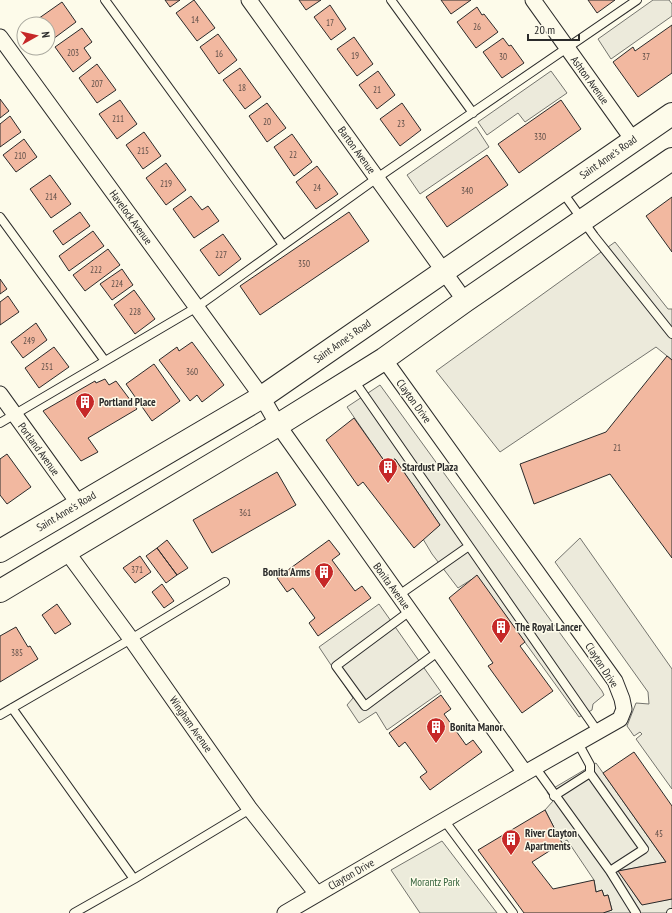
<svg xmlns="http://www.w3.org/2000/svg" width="672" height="913" viewBox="0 0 672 913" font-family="'PT Sans Narrow',sans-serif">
	<rect width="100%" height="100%" fill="#fdfbea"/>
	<path fill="#ecebdb" stroke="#74746e" d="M442 841 497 913H420L391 870Z"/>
	<path fill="#eceadb" stroke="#74746e" d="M653 0H669L672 4V16L611 59 598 39Z
		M551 71 567 93 525 122 518 113 487 135 478 122Z
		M476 127 489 147 420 194 407 175Z
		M615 242 668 309H672V360L656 347 500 452 436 371Z
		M380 385 602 691 604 695 593 704 592 710 579 717 477 576 458 588 432 554 423 539 440 525 395 459 385 462 347 407Z
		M580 538 672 669V789L636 739 642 734 640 732 634 736 627 726 636 703 649 704 648 692 555 562Z
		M379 604 441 692 387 730 376 712 359 723 347 705 353 698 319 647Z
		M596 763 666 862 619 871 641 904 672 899V913H602L612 910 608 895 604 896 602 890 596 892 594 880 567 840 562 843 545 810 553 801 547 792Z"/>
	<path fill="#f2b8a0" stroke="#2b2b2b" d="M165 0H180L170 7Z
		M194 0 215 28 197 41 176 13Z
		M299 0H321L306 10Z
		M441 0H471L451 14Z
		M588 0H615L597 13Z
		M62 2 76 22 49 42 48 40V24H37L35 21Z
		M330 5 346 29 331 40 314 17Z
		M477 7 482 15 484 14 498 32 476 48 457 22Z
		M672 25V73L638 97 613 62 633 47 635 51Z
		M82 28 92 42 84 48 91 58 73 72 55 47Z
		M218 34 237 60 219 74 200 47Z
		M354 37 373 64 357 76 337 49Z
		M503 38 509 46 511 45 524 63 502 78 483 52Z
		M97 64 116 90 97 103 79 78Z
		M240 68 261 97 245 109 223 80Z
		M378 71 395 95 377 109 359 85Z
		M0 99 9 111 0 118Z
		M120 100 137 124 117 139 99 114Z
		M561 100 581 129 519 173 498 144Z
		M267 103 286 128 267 142 249 116Z
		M402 103 421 130 400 146 380 119Z
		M10 116 21 132 0 147V124Z
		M144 132 161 156 143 169 126 145Z
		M292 134 312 162 294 176 274 147Z
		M24 139 37 157 16 172 3 155Z
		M487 155 508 185 447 227 426 197Z
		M166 163 186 190 166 205 146 178Z
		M317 166 338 194 316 209 296 182Z
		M50 175 71 204 51 218 30 189Z
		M191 196 202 210 208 206 219 221 194 238 173 209Z
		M672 197V252L646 216Z
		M80 212 90 226 63 245 53 231Z
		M349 212 369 241 260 315 240 286Z
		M93 231 104 246 69 271 59 256Z
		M223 234 241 259 219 276 200 250Z
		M108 249 120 265 85 291 73 275Z
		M122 269 133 285 112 300 100 284Z
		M0 279 7 289 0 294Z
		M134 290 155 319 135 334 114 305Z
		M8 296 19 312 0 325V302Z
		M36 323 47 340 23 358 11 342Z
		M192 342 224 385 202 402 197 395 190 401 159 360 177 347 179 351Z
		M54 347 69 367 39 388 25 368Z
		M667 356 672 360V558L610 474 534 504 520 464 606 432Z
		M154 364 180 401 152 421 126 384Z
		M105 379 109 385 116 381 137 409 88 438 98 452 81 461 43 411 95 381 96 383Z
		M354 418 385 462 395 459 440 525 414 548 363 482 358 486 326 440Z
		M7 454 31 487 7 504 0 495V459Z
		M277 472 296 505 212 553 193 520Z
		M167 540 188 568 177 575 157 548Z
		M329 540 340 554 332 560 355 591 362 586 371 598 318 636 309 623 315 618 293 588 287 592 277 578Z
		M157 548 177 575 166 583 146 556Z
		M140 556 151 572 135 583 123 568Z
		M477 575 525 642 520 646 553 691 522 713 488 666 493 663 449 598Z
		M162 584 174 601 164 608 152 592Z
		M57 604 71 624 55 634 42 615Z
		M16 627 28 647 30 646 38 659 0 682V636Z
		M441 695 451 709 444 714 466 745 473 740 482 752 430 790 420 777 427 772 405 742 399 747 389 733Z
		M634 752 672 806V899L642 905 618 871 666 862 603 773Z
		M545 810 562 843 532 862 553 889 594 880 596 892 602 890 604 896 608 895 612 910 603 913H524L478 850Z"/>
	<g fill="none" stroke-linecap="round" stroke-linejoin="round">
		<defs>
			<path id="service" d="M105 0 283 245
				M391 0 473 113
				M561 190 594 236 672 334
				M0 217 105 361
				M353 379 469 546 399 595
				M0 423 197 307 377 178 637 0
				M469 546 598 732
				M410 611 336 666 365 706 439 651
				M12 708 134 879
				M0 715 131 639 225 582
				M578 743 590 765V773L644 849 610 871
				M535 767 610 871 636 913
				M554 796 590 773
				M444 820 513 913
				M74 913 134 879 250 809
				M671 913H672"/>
			<path id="minor" d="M249 0 465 301
				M533 0 633 140
				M0 37 262 397 278 425 525 773
				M0 394 79 504
				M67 552 131 639 250 809 317 894
				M285 913 525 773 620 719 624 709 622 699 615 681 384 359"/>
			<path id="secondary" d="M0 551 262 397 672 114
				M0 591 278 425 384 359 465 301 672 159"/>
		</defs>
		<use href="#service" stroke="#2b2b2b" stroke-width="10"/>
		<use href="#minor" stroke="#2b2b2b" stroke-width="17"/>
		<use href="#secondary" stroke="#2b2b2b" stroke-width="24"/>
		<use href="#service" stroke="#fdfbea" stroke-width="8"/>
		<use href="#minor" stroke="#fdfbea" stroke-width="15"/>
		<use href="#secondary" stroke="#fdfbea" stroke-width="22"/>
	</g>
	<defs>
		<symbol id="building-pin" viewBox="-11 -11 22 30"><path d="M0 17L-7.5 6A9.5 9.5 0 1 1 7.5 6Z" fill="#c62828" stroke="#fdfbea"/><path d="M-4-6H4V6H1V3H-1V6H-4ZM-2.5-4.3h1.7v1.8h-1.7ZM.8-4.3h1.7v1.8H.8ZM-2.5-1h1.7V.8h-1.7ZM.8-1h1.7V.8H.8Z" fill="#fff"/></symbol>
	</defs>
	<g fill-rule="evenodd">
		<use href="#building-pin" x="74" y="391" width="22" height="30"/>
		<use href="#building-pin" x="377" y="456" width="22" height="30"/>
		<use href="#building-pin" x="313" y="561" width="22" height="30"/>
		<use href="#building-pin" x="490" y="616" width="22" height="30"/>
		<use href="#building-pin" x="425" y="716" width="22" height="30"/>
		<use href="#building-pin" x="500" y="828" width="22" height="30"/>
	</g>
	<g text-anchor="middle" stroke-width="3" stroke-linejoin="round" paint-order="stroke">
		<g font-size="9" fill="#5d4e48">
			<text x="195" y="23">14</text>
			<text x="330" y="26">17</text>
			<text x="477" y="30">26</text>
			<text x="73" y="56">203</text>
			<text x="219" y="57">16</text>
			<text x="355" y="59">19</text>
			<text x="503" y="60">30</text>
			<text x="646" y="60">37</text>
			<text x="97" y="87">207</text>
			<text x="242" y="91">18</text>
			<text x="377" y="93">21</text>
			<text x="118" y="122">211</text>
			<text x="267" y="125">20</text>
			<text x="401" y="127">23</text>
			<text x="540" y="140">330</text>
			<text x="143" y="154">215</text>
			<text x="293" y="158">22</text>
			<text x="20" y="159">210</text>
			<text x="166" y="187">219</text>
			<text x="317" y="191">24</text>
			<text x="467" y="194">340</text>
			<text x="51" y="200">214</text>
			<text x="221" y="258">227</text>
			<text x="304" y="267">350</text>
			<text x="96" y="273">222</text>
			<text x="117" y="287">224</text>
			<text x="135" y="315">228</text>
			<text x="29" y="344">249</text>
			<text x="47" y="370">251</text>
			<text x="192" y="375">360</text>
			<text x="617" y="451">21</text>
			<text x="245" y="516">361</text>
			<text x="137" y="573">371</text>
			<text x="17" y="656">385</text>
			<text x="659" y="837">45</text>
		</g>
		<g font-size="11" fill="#2b2b2b" stroke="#fdfbea">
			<text transform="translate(590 80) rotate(54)" y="4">Ashton Avenue</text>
			<text transform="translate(357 150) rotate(54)" y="4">Barton Avenue</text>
			<text transform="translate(608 157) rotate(-35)" y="4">Saint Anne's Road</text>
			<text transform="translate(131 217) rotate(54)" y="4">Havelock Avenue</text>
			<text transform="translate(342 341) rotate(-35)" y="4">Saint Anne's Road</text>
			<text transform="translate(414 401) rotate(54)" y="4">Clayton Drive</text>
			<text transform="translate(39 449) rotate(54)" y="4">Portland Avenue</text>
			<text transform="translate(66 511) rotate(-31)" y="4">Saint Anne's Road</text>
			<text transform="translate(392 586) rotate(54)" y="4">Bonita Avenue</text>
			<text transform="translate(602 665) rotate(57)" y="4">Clayton Drive</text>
			<text transform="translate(191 724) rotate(55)" y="4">Wingham Avenue</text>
			<text transform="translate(351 874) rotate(-30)" y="4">Clayton Drive</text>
		</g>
		<g font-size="11" font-weight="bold" fill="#2b2b2b" stroke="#fdfbea" text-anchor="start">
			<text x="99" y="406">Portland Place</text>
			<text x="402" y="471">Stardust Plaza</text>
			<text x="310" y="576" text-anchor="end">Bonita Arms</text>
			<text x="515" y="631">The Royal Lancer</text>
			<text x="450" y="731">Bonita Manor</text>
			<text x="525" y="837">River Clayton<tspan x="525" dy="13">Apartments</tspan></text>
		</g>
		<g font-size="11" fill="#34623c" stroke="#fdfbea">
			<text x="435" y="886">Morantz Park</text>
		</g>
	</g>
	<g transform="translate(36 36) rotate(82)"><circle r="19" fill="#fdfbea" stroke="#a9a89e"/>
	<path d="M0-3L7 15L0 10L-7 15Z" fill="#c62828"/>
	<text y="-6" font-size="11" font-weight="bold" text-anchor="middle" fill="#2b2b2b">N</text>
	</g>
	<path d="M528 34v6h51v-6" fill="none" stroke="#2b2b2b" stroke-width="2"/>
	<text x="534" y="34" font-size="12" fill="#2b2b2b" stroke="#fdfbea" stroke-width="3" paint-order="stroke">20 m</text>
</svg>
